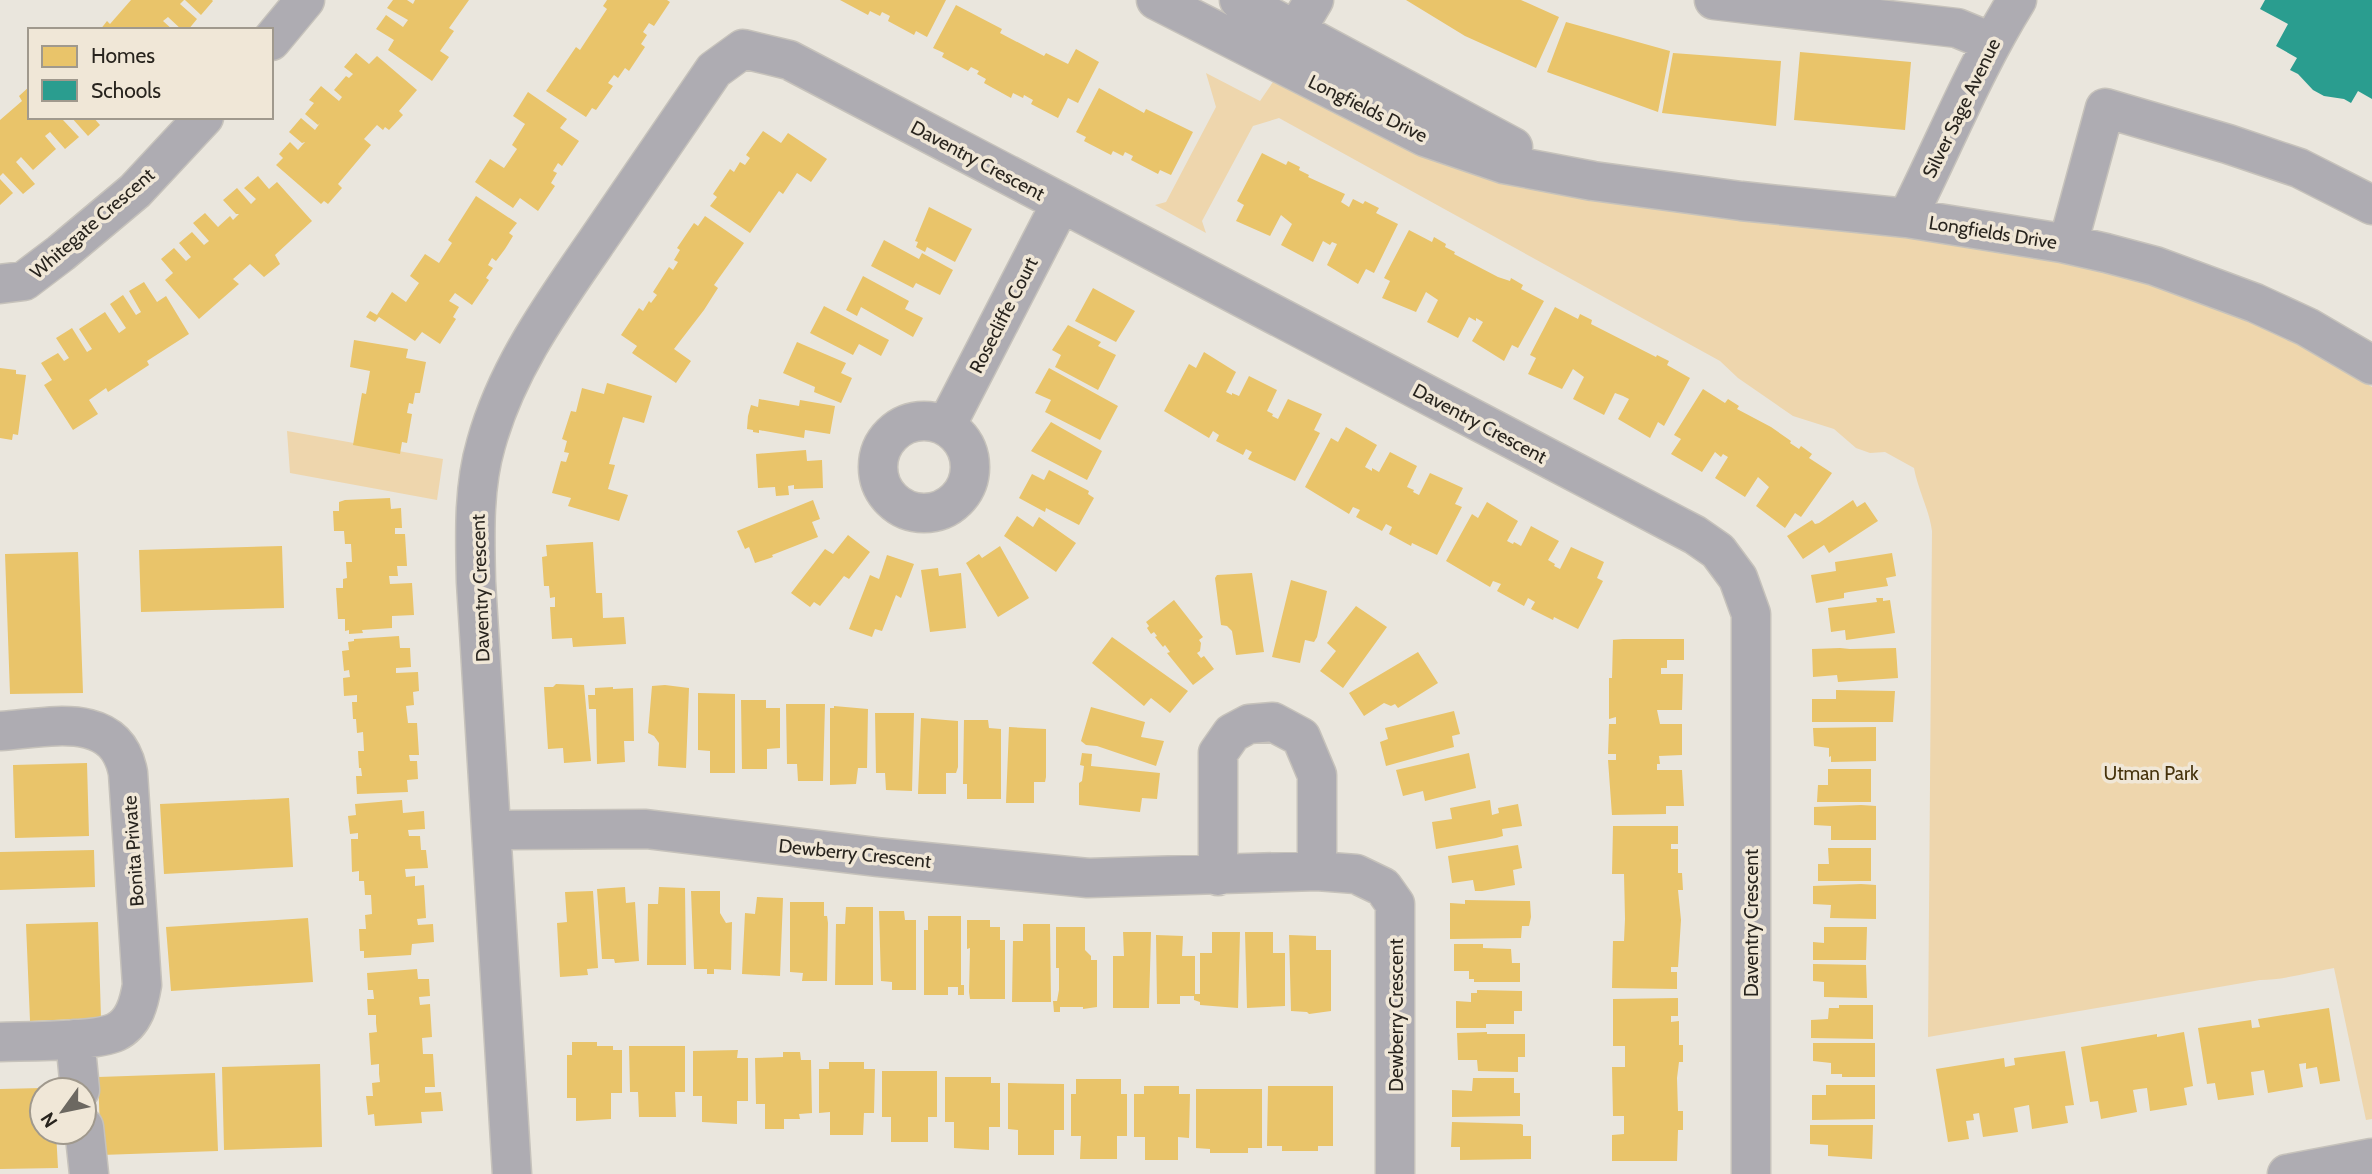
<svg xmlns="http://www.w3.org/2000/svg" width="2372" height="1174" viewBox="0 0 2372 1174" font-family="Cabin,sans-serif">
	<rect width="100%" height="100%" fill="#eae6dd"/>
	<path fill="#eed6ad" d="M1206 73 1260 101 1275 79 1422 153 1887 227 2136 276 2287 337 2372 387V1119L2366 1120 2334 968C2310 972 2284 980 2260 980L1928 1037 1932 531C1929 509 1918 490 1914 468L1885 452 1870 453 1856 448 1834 429 1793 416 1738 378 1720 361 1279 118 1253 126 1202 221 1206 233 1155 205 1166 202 1216 107Z
		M287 431 443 459 437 500 290 473Z"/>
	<path fill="#e9c46a" d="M131 0H184L180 4 197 19 188 30H182L168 17 163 21 173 30H100L107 21 110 24Z
		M185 0H212L213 1 201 15Z
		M393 0H407L413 4 415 0H469L449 28 454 31 440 51 449 57 432 81 388 50 394 40 376 29 386 15 403 27 408 20 387 8Z
		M607 0H667L670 2 654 26 649 23 643 32 647 35 641 44 645 47 629 71 625 68 618 78 614 75 608 83 613 86 596 110 592 108 586 117 546 91 576 47 580 50 607 9 603 6Z
		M840 0H946L927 37 916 31 914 35 888 21 890 16 882 12 880 16 870 11 868 15Z
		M1406 0H1521L1559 17 1536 68 1465 36Z
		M956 5 1002 29 1000 33 1044 56 1046 53 1068 64 1076 49 1099 62 1078 103 1068 98 1058 118 1031 104 1033 100 1024 95 1023 98 1013 93 1011 98 984 83 986 79 977 74 979 71 971 67 968 71 942 57 944 53 933 48Z
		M1566 22 1670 51 1658 112 1547 72Z
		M1800 52 1911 62 1905 130 1794 120Z
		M356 53 369 64 377 56 417 90 399 111 403 115 389 130 385 127 383 130 377 125 364 139 371 145 338 184 342 188 328 204 324 201 321 204 276 165 283 158 279 154 290 142 298 150 305 142 302 143 289 132 301 118 315 130 320 123 318 125 305 114 314 103 309 100 321 86 339 101 342 97 334 90 346 76 349 78 353 74 344 67Z
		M1673 53 1781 61 1776 126 1662 113Z
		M30 86V117H66L63 120 79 137 65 149 50 132 45 136 56 149 33 170 21 157 16 162 35 184 23 194 3 173 0 176V120L22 101 19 96Z
		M1099 88 1144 113 1146 109 1193 132 1171 175 1160 170 1158 174 1131 160 1133 156 1125 152 1123 156 1113 151 1111 155 1084 141 1086 137 1076 132Z
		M528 92 567 119 560 128 579 141 562 166 558 163 553 171 557 173 551 183 555 186 538 211 520 198 513 208 475 182 490 159 504 168 517 149 512 145 525 124 513 116Z
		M71 117H93L100 125 88 136Z
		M763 131 781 143 788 133 827 159 811 182 797 173 783 194 779 191 750 233 710 206 717 197 713 194 730 169 734 172 740 162 745 165 750 158 746 155Z
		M1262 153 1286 165 1288 161 1300 167 1299 170 1309 175 1308 177 1345 194 1341 202 1349 207 1353 199 1363 204 1365 201 1379 208 1376 213 1398 224 1374 273 1366 269 1358 284 1327 265 1337 244 1332 242 1330 245 1323 241 1313 262 1281 245 1292 224 1281 215 1270 236 1236 221 1244 205 1237 201Z
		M258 176 269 189 277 182 312 221 275 255 280 264 264 277 250 264 233 279 239 284 199 319 165 280 173 273 161 259 174 248 186 261 191 257 179 243 192 232 204 245 209 241 193 223 205 213 218 227 230 216 233 220 239 214H236L223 200 237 188 251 204 256 199 244 188Z
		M0 179 13 193 0 205Z
		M476 196 517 223 509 233 513 236 505 249 496 261 492 258 488 265 493 268 486 278 489 280 472 305 455 293 449 301 459 307 453 317 456 319 440 344 422 332 415 341 379 317 375 322 366 317 370 311 377 315 392 292 406 302 419 283 410 276 425 254 439 263 452 243 448 240Z
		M929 207 972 229 955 262 927 247 925 252 916 247 918 242 915 241Z
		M705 216 744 243 714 285 718 288 704 310 674 349 691 361 676 383 632 353 637 346 621 335 639 308 643 311 649 301 651 303 657 295 653 292 669 267 673 270 678 262 674 260 680 250 677 248 694 223 698 226Z
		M1409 230 1432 242 1434 237 1446 244 1445 247 1455 252 1454 254 1498 277 1510 281 1511 278 1523 285 1521 289 1544 301 1518 348 1512 345 1504 361 1472 341 1483 322 1476 318V321L1469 317 1458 338 1427 322 1438 300 1426 292 1416 312 1382 298 1390 281 1384 278Z
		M884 240 919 259 922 253 953 270 940 295 916 283 913 288 871 266Z
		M863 276 909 301 905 309 923 318 913 337 861 307 857 316 846 310Z
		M144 282 157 302 166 296 189 334 147 361 149 365 108 392 106 388 89 400 98 414 73 430 44 385 52 380 41 363 58 353 64 361 69 358 56 338 72 328 87 352 92 349 79 329 105 312 119 333 126 328 110 304 123 295 136 315 141 312 129 291Z
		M1093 288 1135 311 1116 342 1075 321Z
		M824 306 889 340 881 356 859 344 853 355 810 333Z
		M1555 307 1578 319 1580 314 1592 320 1591 324 1656 357 1657 355 1669 361 1667 365 1690 378 1664 426 1658 422 1650 438 1618 419 1629 399 1623 396 1615 393 1604 415 1573 399 1584 377 1573 369 1562 389 1528 374 1536 358 1530 355Z
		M1068 325 1101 342 1098 346 1116 355 1098 390 1055 367 1061 355 1052 350Z
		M354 340 408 349 406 358 426 362 420 393H415L413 404 409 403 407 413 412 414 407 443 402 442 400 454 353 445 362 393 366 394 370 371 350 367Z
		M797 342 846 363 841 373 852 378 841 403 814 392 815 387 783 373Z
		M1204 352 1236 372 1226 392 1232 395V393L1239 396 1249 376 1277 390 1267 411 1273 414 1272 416 1278 419 1288 399 1322 414 1314 430 1320 433 1295 481 1248 459 1252 452 1246 449 1243 455 1216 441 1219 435 1213 431 1209 438 1164 411 1189 364 1196 368Z
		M0 368 16 370V374L26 375 18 435 13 434 12 440 0 438Z
		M1049 368 1118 406 1100 440 1045 412 1051 400 1035 393Z
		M607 383 652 396 644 423 623 417 609 464 615 465 608 489 628 495 619 521 568 506 571 498 552 493 561 461 566 462 569 453 564 452 567 441 562 439 571 411 576 412 582 388 604 394Z
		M1703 389 1725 403 1728 399 1739 406 1737 409 1771 427 1791 441 1790 443 1799 449 1801 446 1812 454 1809 458 1832 473 1801 517 1795 513 1785 528 1756 506 1769 487 1758 477 1745 497 1715 478 1728 457 1723 454 1721 457 1715 452 1702 472 1671 454 1681 439 1674 435Z
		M759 399 799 406 800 400 835 406 830 434 805 430 804 438 759 430V433L753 432V430L747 429 748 416 751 405 758 407Z
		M1051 422 1102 451 1087 480 1031 451Z
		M1346 427 1377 445 1365 467 1372 471V468L1379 472 1390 452 1417 466 1407 487 1414 490 1413 492 1419 495 1430 473 1463 488 1455 504 1462 507 1437 555 1412 543 1411 546 1389 534 1392 527 1386 524 1382 531 1356 517 1360 510 1353 507 1349 514 1305 487 1331 438 1338 442Z
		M806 450 807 461 822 460 823 488 794 489V485L788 486 789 495 776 496 775 487 758 488 756 454Z
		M1049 470 1089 491 1088 494 1094 498 1079 525 1046 508 1045 512 1019 498 1032 474 1044 480Z
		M390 498 391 509 401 508 402 528H395V534H405L407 566H397L398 576H389L390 584 412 583 414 615 392 616V628L362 630 363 633 349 634V630L345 631V619H338L336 588H343V579L347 578 346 562H352L351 544H345L344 531H334L333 511H339V502L345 500Z
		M813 500 820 519 812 522 818 537 772 555 773 557 755 563 749 547 745 549 737 531Z
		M1853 500 1857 507 1865 502 1878 521 1829 553 1824 545 1803 559 1787 536 1812 520 1815 524 1819 523Z
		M1487 502 1518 521 1507 541 1513 544 1514 542 1521 546 1531 526 1559 541 1548 560 1555 564 1554 566 1560 569 1571 547 1604 562 1597 578 1603 581 1578 629 1554 617 1553 620 1531 609 1535 602 1528 598 1524 606 1497 591 1501 584 1493 581 1490 587 1446 561 1472 514 1478 518Z
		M1017 516 1033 527 1039 517 1076 543 1056 572 1004 536Z
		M848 535 870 552 849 579 844 576 820 606 814 602 810 607 791 593 825 549 833 554Z
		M593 542 596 593H602L603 618 624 617 626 644 573 647 572 638 552 639 550 607H555V597L550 598 549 586H544L542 557 547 556 546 545Z
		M282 546 284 608 141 612 139 550Z
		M1000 546 1029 598 998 617 966 563 979 554 982 558Z
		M78 552 83 693 10 694 5 554Z
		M1892 553 1896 576 1886 578 1888 586 1849 592 1844 593V598L1816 603 1811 575 1836 571 1835 562Z
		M887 555 914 564 901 598 896 595 882 631 875 629 872 637 849 629 870 575 879 579Z
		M938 568 939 576 961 573 966 628 930 632 921 570Z
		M1252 573 1264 652 1236 655 1232 631 1227 626 1221 625 1215 578 1217 575Z
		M1291 580 1327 591 1317 637 1314 642 1305 640 1300 663 1272 657Z
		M1876 598H1883V601L1890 600 1895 633 1846 640 1845 630 1831 632 1828 608 1877 602Z
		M1174 600 1203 637 1199 640 1201 643 1200 651 1197 653 1201 658 1204 656 1214 669 1193 685 1167 653 1170 652 1165 645 1163 647 1155 637 1157 636 1154 632 1151 634 1147 628 1149 626 1146 622Z
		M1356 606 1387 627 1343 688 1320 671 1336 651 1327 643Z
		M399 636 400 648H410L411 667 396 668V673L418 672 419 691 413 692 414 705 406 706 408 723H417L419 755H409L410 761H417L418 779 407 780 408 792 357 794 356 776H362L361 768H359L358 751H364L363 732 357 733 356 719H353L352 702H357V695L344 696 343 678 350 677 349 670 344 671 342 651 349 650 348 642 354 641V639Z
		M1112 637 1188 691 1170 713 1151 698 1144 706 1092 663Z
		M1623 639H1684V660H1667V668H1661V674H1683L1682 710H1657L1660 724H1682V755L1659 756 1660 764H1657V770H1682L1684 806H1666V814L1612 815 1608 760H1616V754H1608L1609 724H1616V717L1609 719V678H1612L1613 640Z
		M1840 648 1850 649 1896 648 1898 678 1838 682 1837 675 1813 677 1812 649Z
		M1418 652 1438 683 1398 708 1395 704 1391 706 1384 703 1364 716 1349 693Z
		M556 684 584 685 591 761 564 763 563 748 548 749 544 687H553Z
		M665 685 689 688 686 768 658 766 659 743 654 736 648 733 652 686Z
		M613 687V689L633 688 634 741H624L625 762 597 764 596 709H589L588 695H595V688Z
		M1836 690 1895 691 1893 722H1812V699H1836Z
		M698 693 735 694V773H710V751L698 750Z
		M741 700H766V708H780V748L767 749V769H742Z
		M786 704H825L823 781H798L797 764H787Z
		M834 706 868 709 867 768H858L856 784 830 785V708H834Z
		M1091 707 1145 722 1141 737 1164 741 1156 766 1097 746 1086 745 1081 741Z
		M1454 711 1460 734 1452 736 1454 747 1386 766 1380 742 1388 739 1385 728Z
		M875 713H914L912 791 886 790 885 773H876Z
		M921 718 958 721V767L956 773H946V794H918Z
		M964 720H988L989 728 1001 729V799H967V784H963Z
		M1009 727 1046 729V777L1045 782H1034V803H1006Z
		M1876 727V761L1831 762V756L1829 757V748L1814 746 1813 728Z
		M1082 753 1092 754 1091 766 1160 773 1157 799 1142 798 1140 812 1079 805V783L1082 781 1084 766 1080 765Z
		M1469 753 1476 788 1425 801 1423 791 1403 796 1396 770Z
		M87 763 89 836 15 838 13 765Z
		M1828 769H1871V802H1817L1818 785H1828Z
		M289 798 293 867 164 874 160 804Z
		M402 800 403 813 424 811 425 829 408 830 409 836H420L421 850H426L428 868 405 869 406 877 415 876V886L424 885 426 918 417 919 418 925 433 924 434 942 412 944 411 955 364 958V951H360L359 929H366L365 915 372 914 371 895H365L364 881H359V871L352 872 351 839H358V833L350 834 348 816 356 815 355 804Z
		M1490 800 1492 815 1499 813 1498 808 1518 804 1522 826 1502 829 1503 836 1496 838 1436 849 1432 822 1452 819 1450 808Z
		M1861 805 1876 806V840H1831V826L1814 825V807Z
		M1613 826H1678V844H1671V849H1678V873H1682L1683 890H1678L1681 920 1678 967H1671V972H1677V989L1612 988 1613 941H1624L1625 919 1624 874H1612Z
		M1518 845 1522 868 1513 870 1515 885 1482 891H1475L1473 880 1452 883 1448 856Z
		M1828 848H1871V881H1818V864H1829Z
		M94 850 95 887 0 890V852Z
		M1861 884 1876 885V919L1830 918 1831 905 1813 904V886Z
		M625 887 626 903 635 902 639 961 615 963 614 959H602L597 889Z
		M659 887 685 888 686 965H647L648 904H658Z
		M593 891 598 968 587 969 588 975 560 977 557 923 567 922 565 892Z
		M691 891H720V913L726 923 732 922 731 970 714 969V974H707V969H694Z
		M757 897 783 898 780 976 742 974 745 913 755 914Z
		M1465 900 1530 901 1531 917 1529 926H1522L1521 938 1450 939V903L1465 904Z
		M790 902H824V916H827L828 923 827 981H802L803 973 790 972Z
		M846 907H873V985H835L836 924H845Z
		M879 911H904L905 920H916V990H892V982L881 981Z
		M928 916H961V985H964V995H958V987H948V995H924V930H928Z
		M308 918 313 982 171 991 166 927Z
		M967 920H990V927H1000V940H1005V999H970L969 992 970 948 967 949Z
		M98 922 101 1018 30 1021 26 924Z
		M1023 924H1050L1051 1002H1012L1013 941H1023Z
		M1056 927H1085V950L1091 956V960H1097V1007L1083 1009V1007H1060V1012H1054L1053 1001H1057L1059 990V968H1056Z
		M1824 927H1867L1866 960H1813V942L1824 943Z
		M1123 932H1151L1149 1008H1113V956H1124Z
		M1212 932H1240L1238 1008 1200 1005V1002L1194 1000V996H1180V1004H1157L1156 935 1183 936 1182 956H1195V994H1200V953H1212Z
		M1245 932H1273V953H1285V1006L1247 1008Z
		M1289 935 1316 936V950H1331V1011L1309 1014 1307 1012 1291 1011Z
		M1454 944H1483V948L1511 949 1512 963H1520V982H1474V979H1469V971H1454Z
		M1813 964 1866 965 1867 998 1824 997V982L1813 981Z
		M417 969 418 979H429L430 996 419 997 420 1005 430 1004 432 1037 422 1038 423 1054H433L435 1087H425V1093L441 1092 443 1111 421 1112 422 1123 375 1126 374 1114 368 1115 366 1096H373L372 1083 380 1082 379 1074V1064L371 1065 369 1033 377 1032 376 1023V1015H368L367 999H374L373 990H368L367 973Z
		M1477 990 1522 991V1011H1514V1024H1486V1028H1456V1001L1471 1002V993H1477Z
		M1678 998V1016H1671V1022L1679 1021V1045H1683V1062H1679L1677 1078 1678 1111H1683V1130H1678L1677 1161H1612V1135L1624 1134V1116H1613L1612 1067H1625V1046H1613V999Z
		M1839 1005H1873V1039L1811 1038V1020L1828 1019 1829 1008H1839Z
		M2329 1008 2340 1081 2320 1084 2317 1067 2306 1069V1063L2299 1064 2303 1087 2268 1093 2264 1070 2259 1071 2251 1072 2254 1095 2218 1100 2215 1083 2207 1084 2198 1028 2251 1020 2252 1028 2260 1027 2258 1019Z
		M1487 1032V1034H1525V1057H1518V1072L1478 1071 1477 1060H1458L1457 1033Z
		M2184 1032 2193 1086 2184 1088 2187 1105 2150 1111 2147 1088 2139 1089 2133 1090 2137 1112 2101 1119 2098 1101 2090 1102 2081 1047 2157 1034V1037Z
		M572 1042H597V1046H613V1050H622V1093H611V1119L576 1121V1098H567V1055H572Z
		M1813 1043H1875V1077H1842V1074H1831V1063L1813 1061Z
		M629 1046H685V1092H675L676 1117H639L638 1092H630Z
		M738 1050 737 1058H748V1101H737V1124L702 1122V1096H693V1051Z
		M2065 1051 2074 1105 2065 1106 2068 1123 2032 1129 2029 1105 2014 1108 2018 1132 1983 1137 1979 1113 1973 1114 1974 1120 1966 1121 1969 1139 1948 1142 1936 1069 2004 1058 2005 1067 2015 1065 2014 1058Z
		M783 1052H800L801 1060H811L812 1113 799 1114 800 1119H784V1129H765V1104H756L755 1058 783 1057Z
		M829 1062H864V1069H875L874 1113H864L863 1135H830V1112L819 1113V1069H829Z
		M320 1064 322 1147 224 1150 222 1067Z
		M882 1071H937V1117H928V1142H891V1117H882Z
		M215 1073 218 1151 101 1155 98 1077Z
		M945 1077H991V1083H1000V1127H989V1150L954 1148V1122H945Z
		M1473 1078H1514V1093H1520V1116L1452 1117V1090L1472 1091Z
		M1076 1079H1121V1094H1127V1136H1117V1159H1080L1081 1136H1071V1094H1076Z
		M1008 1083 1064 1084V1130H1054V1155H1018V1130L1008 1129Z
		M1826 1085H1875V1119L1812 1120V1095H1826Z
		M1144 1086H1179V1094H1190L1189 1138 1178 1137V1160H1145V1137H1134V1094H1144Z
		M1268 1086H1333V1146H1318V1151H1282V1146H1267Z
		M42 1088V1132H56L58 1168 0 1169V1089Z
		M1196 1089H1262V1148H1248V1153H1210V1149L1196 1148Z
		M1452 1122 1521 1124 1523 1125V1136H1531V1159L1460 1160V1147H1451Z
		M1810 1125H1873L1872 1159 1828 1156V1145L1810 1144Z"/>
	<path fill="#2a9d8f" d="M2265 0H2372V99L2358 91 2351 103 2344 99 2324 96 2313 90 2298 74 2290 70 2297 58 2276 46 2288 24 2260 9Z"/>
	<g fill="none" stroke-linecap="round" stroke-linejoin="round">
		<defs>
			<path id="minor" d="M1156 0 1425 137 1504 164 1593 181 1741 201 1907 218 2062 243 2106 253 2155 266 2255 303 2307 327 2372 365
				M1239 0 1513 147
				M1714 0 1957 28 1991 42
				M271 41 305 0
				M1283 52 1314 0
				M1907 218C1944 145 1974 69 2017 0
				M2068 244 2105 108 2228 144 2299 168 2372 205
				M0 284 24 281 61 253 135 191 204 117
				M878 467a46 46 0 1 1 92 0a46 46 0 1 1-92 0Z
				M946 426 1061 203
				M0 731C48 728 116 709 128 773L142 985C139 1003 134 1023 116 1032 95 1042 26 1041 0 1042
				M493 830 646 829 877 857 1088 878 1317 871 1356 874 1383 887 1395 904V1174
				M1218 876V753L1232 733 1249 724 1273 722 1301 737 1317 775V871
				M75 1039 80 1090
				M84 1127 89 1174
				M512 1174 476 582C475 537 473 488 486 444 507 368 553 305 597 241 636 184 675 127 714 70L743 49 789 60 1695 535 1718 551 1738 578 1751 614V1174
				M2287 1174 2372 1158"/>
		</defs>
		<use href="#minor" stroke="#c6c2bb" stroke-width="41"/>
		<use href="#minor" stroke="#aeacb2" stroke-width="38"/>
	</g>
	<g text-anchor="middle" stroke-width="7" stroke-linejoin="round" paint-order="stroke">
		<g font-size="19" fill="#28241e" stroke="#f0e7d7">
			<text transform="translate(1368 108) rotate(26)" y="7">Longfields Drive</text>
			<text transform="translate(1961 108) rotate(-64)" y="7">Silver Sage Avenue</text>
			<text transform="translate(978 160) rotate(28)" y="7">Daventry Crescent</text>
			<text transform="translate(92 223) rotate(-41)" y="7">Whitegate Crescent</text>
			<text transform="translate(1993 232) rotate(9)" y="7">Longfields Drive</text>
			<text transform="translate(1003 315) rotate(-63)" y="7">Rosecliffe Court</text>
			<text transform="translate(1480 423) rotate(28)" y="7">Daventry Crescent</text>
			<text transform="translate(480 588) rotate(-92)" y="7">Daventry Crescent</text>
			<text transform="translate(133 851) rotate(-94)" y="7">Bonita Private</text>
			<text transform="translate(855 853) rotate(6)" y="7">Dewberry Crescent</text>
			<text transform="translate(1751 923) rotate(-90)" y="7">Daventry Crescent</text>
			<text transform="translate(1396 1015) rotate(-90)" y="7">Dewberry Crescent</text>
		</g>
		<g font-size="19" fill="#45320b" stroke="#f0e7d7">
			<text x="2151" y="780">Utman Park</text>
		</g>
	</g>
	<rect x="28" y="28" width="245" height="91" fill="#f0e7d7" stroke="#a0998d" stroke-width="2"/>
	<rect x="42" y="46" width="35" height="21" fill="#e9c46a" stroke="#a0998d" stroke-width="2"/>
	<text x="91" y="63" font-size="21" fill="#28241e">Homes</text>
	<rect x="42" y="80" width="35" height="21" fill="#2a9d8f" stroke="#a0998d" stroke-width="2"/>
	<text x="91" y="98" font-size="21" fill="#28241e">Schools</text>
	<g transform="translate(63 1111) rotate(237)"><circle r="33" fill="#f0e7d7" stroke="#a0998d" stroke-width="2"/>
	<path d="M0-5L12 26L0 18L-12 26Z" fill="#6c6861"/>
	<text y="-10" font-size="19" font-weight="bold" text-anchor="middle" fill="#28241e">N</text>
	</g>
</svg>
